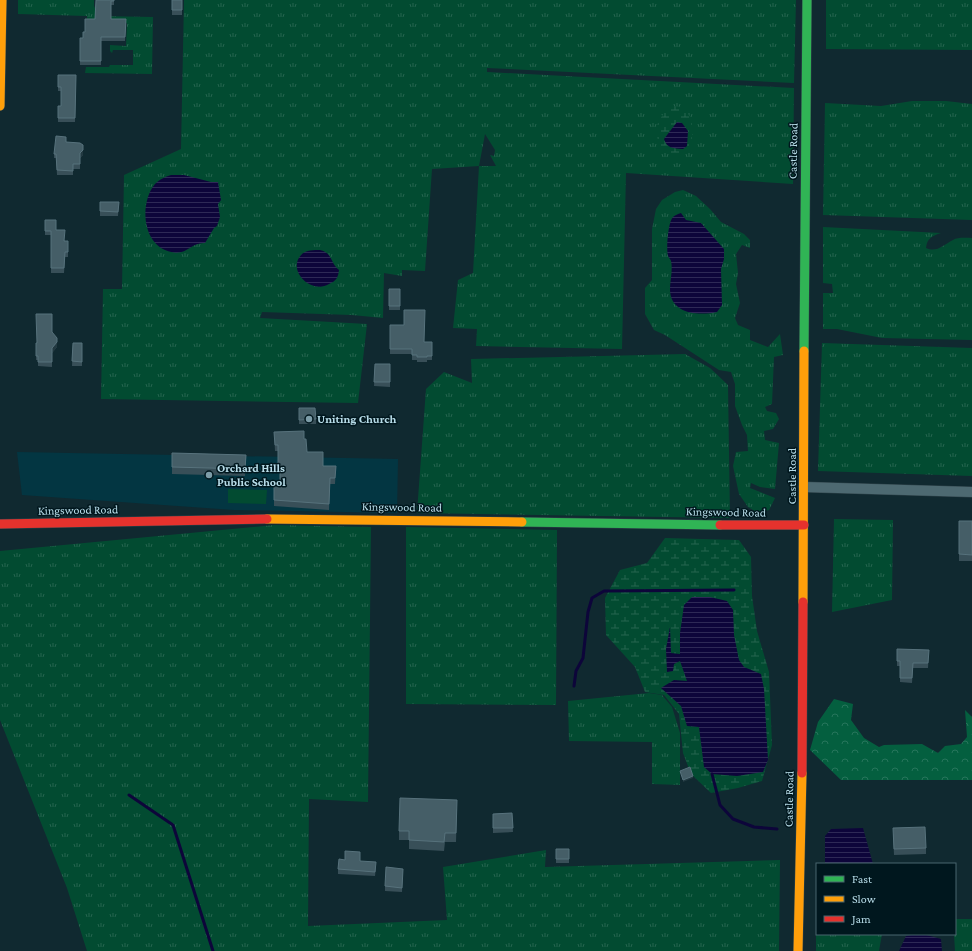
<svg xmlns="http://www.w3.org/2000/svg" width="972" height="951" viewBox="0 0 972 951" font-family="'Crimson Pro',serif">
	<defs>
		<pattern id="grass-tufts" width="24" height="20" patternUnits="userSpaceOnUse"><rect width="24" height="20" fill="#024b31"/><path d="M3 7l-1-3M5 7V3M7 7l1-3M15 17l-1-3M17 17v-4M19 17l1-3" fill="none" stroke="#25644f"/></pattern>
		<pattern id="forest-crowns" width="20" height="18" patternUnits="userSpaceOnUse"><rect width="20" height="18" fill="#045f3f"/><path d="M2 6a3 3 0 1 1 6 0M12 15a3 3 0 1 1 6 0" fill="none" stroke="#26755b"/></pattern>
		<pattern id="wetland-marsh" width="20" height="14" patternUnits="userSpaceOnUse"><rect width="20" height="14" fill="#024b31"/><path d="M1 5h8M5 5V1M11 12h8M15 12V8" fill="none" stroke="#25644f"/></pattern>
		<pattern id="water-rules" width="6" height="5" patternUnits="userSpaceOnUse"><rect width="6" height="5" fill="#0d053a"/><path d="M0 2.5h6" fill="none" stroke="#2e2956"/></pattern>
	</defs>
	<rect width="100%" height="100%" fill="#102930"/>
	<path fill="#033642" d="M17 452 398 459 397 513 234 510 22 495Z"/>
	<path fill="url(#grass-tufts)" fill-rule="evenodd" d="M18 0H94V6L95 8 100 9 99 16 153 17 152 74 85 73 86 67H109L110 65H133V50H113L112 53 110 51V45L126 46 127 23 87 22V16L18 14Z
		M184 0H796L794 83 487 68V72L794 88 793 184 626 173 622 349 476 346 477 329 453 328 458 280 473 273 479 166 432 169 425 271 402 270V276L384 273 383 318 352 315 262 312 260 318 367 324 358 403 101 399 103 289H122L124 175 181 149ZM485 134 495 150 494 156 490 155 496 166H479Z
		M826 0H972V50L826 49Z
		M912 101H946L972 104V220L823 215 825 103 881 106Z
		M683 190 696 196 710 209 721 222 744 234 750 240V248L742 245 736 254 738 273 736 284 740 303 735 318 738 325 750 330V340L768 347 780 334 783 355 774 357 772 404 765 407 767 411 776 413 779 419 773 429 764 431 765 440 779 443 775 489 760 487 751 483 750 488 775 498 769 510 758 513 748 507 739 494 733 466 736 452 748 451 747 435 742 425 735 406V384L731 372 719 370 665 335 654 330 645 314V288L652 280V229L656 209 662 200 675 192Z
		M823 227 941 233C932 236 927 238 926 248 937 253 943 245 953 240 958 237 966 238 972 238V340L882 338 837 329H823V293H833L832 284 823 283Z
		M822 343 972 348V476L818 471Z
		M685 354 710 368 728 385 730 518 417 513 426 389 444 372 472 383 471 359Z
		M834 519 893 520 892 600 832 612Z
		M274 525 371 527 368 802 309 799 308 926 447 920 443 867 546 850 545 867 780 860 779 951H87L67 888 0 720V551Z
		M406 527 557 530 556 705 406 704Z
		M649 693 662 695 672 707 680 733V785L652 784V742L569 741 568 701Z
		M816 919H817V934H882L879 951H816Z
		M955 919H972V951H955L954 934H955Z"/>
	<path fill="url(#forest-crowns)" d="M834 699 853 704 851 720 864 738 879 747 884 745 922 744 938 753 945 746 961 744 967 737 965 710 972 717V780H841L810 750 818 722Z"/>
	<path fill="url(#wetland-marsh)" d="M670 106 682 107 692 119V143L690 152 676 154 663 152C652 130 655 123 670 106Z
		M665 538 739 540 751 557 752 596 757 631 769 672 772 745 762 781 738 788 711 793 691 774 683 753 679 714 664 695 645 692 635 667 606 635 605 598 620 570 647 563Z"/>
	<path fill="#024b31" d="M228 489 267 490 266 504 228 503Z"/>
	<path fill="url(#water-rules)" d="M677 122 682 123 688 131 687 146 683 149C674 148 667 149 664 139Z
		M171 175H184L211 182H218L221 200 218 204 220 217 217 226 214 228 205 243C189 242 187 259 165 250 142 240 140 202 155 184 160 179 165 177 171 175Z
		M681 213 686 220 701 223 724 249V259L721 269 722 305 717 312C698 316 670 314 670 289 670 281 673 270 671 261 671 260 669 258 668 256 666 249 668 222 673 217 675 215 678 214 681 213Z
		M320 250C333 253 330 263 339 270 338 278 336 281 329 284 310 295 286 269 302 254 306 250 314 250 320 250Z
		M692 597H710L727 601 733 610 734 635 739 660 744 667 761 674 764 689 768 760 763 772 737 776 712 774 704 767 699 727 687 726 681 706 661 688 674 680 687 681 680 661 674 664 673 671 667 672 666 649 670 627 671 653 680 654V633L684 605Z
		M863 828 873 864H825V836L831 829Z
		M917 934H923L941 939 942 951H899L906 936Z"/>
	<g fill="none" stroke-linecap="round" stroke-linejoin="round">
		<path stroke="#0d053a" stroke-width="3" d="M574 686 576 671 583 658 588 612 592 598 604 591 734 590
			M712 774 720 805 733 819 754 827 777 829
			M129 795 173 825 213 951"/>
		<defs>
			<path id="street" d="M804 487 972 492"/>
			<path id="fast" d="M804 351 807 0
				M522 522 720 525"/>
			<path id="slow" d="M0 106 2 0
				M267 519 522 522
				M803 602 804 351
				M798 951 802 773"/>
			<path id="jam" d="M0 524 267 519
				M720 525H804
				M802 773 803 602"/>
		</defs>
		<use href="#street" stroke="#32464d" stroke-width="11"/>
		<use href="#fast" stroke="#32464d" stroke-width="10"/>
		<use href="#slow" stroke="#32464d" stroke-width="10"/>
		<use href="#jam" stroke="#32464d" stroke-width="10"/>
		<use href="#street" stroke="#4d6971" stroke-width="10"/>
		<use href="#fast" stroke="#30b455" stroke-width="9"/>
		<use href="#slow" stroke="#ff9f0a" stroke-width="9"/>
		<use href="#jam" stroke="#e5322d" stroke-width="9"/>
	</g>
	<path fill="#384f58" d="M96 0H114V5H111V19H126L125 41H101V65H80V38H83L85 32 95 19Z
		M172 0H182V15H172Z
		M58 75H76L75 122H58V106H61V91H58Z
		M66 142 83 145V155L80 158V169H73V175H57L56 158H54V154Z
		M100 202H119L118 216H100Z
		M45 220 56 230 65 241H68V257H65L64 273H51V235H45Z
		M389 289H400V310H389Z
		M390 325H404L424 342H432V360H427V362H417V360H412V354H390Z
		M52 332 57 347 52 353V367L38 366V360H36V343H37Z
		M73 343H82V366H72Z
		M375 364H390V387L374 386Z
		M299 408 316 419V424H299Z
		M274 432 304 439 307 452 323 466H336L335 484H330L329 510 274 506V483L280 484V470H278V451H275Z
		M172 453 246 455 245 476 172 474Z
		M959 521H972V561H959Z
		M897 649 929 650 928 668H913L912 683 900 682V666H897Z
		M457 809 456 842H445L444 851 409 849V840H399V831Z
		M512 813 513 832 493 833V814Z
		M893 834 926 848V854L894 855Z
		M556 849H569V863H556Z
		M360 861 376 867 375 876 338 874V869Z
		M403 869 402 892 385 891V886Z"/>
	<path fill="#223941" d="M83 150V155L80 158V169V153Z
		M57 342V347L52 353V348Z
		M693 776V778L683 782V780Z"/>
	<path fill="#455e67" stroke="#57727c" d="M96 0H114V1H111V19H126L125 37H101V61H80V38H83V32H85V19H95Z
		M172 0H182V10H172Z
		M58 75H76L75 118H58V106H61V87H58Z
		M56 136 66 137V142L80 143 83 145V150L80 153V164H73V171L57 170 56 154H54Z
		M100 202H119L118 212 100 211Z
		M45 220H56V230H65L64 241H68V252H65L64 268H51V231H45Z
		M389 289H400V306H389Z
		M404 310H425L424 342H432V356H427V357H417V355H412V349H390V325H404Z
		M36 314H52V332L57 338V342L52 348V362H38V356H36V343H37Z
		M73 343H82V362L72 361Z
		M375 364H390V382H374Z
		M299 408H315L316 419 299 420Z
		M304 431V439H306L307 452H323V466H336L335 478H330L329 504 274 500V483L280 484V464H278V445H275L274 432Z
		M172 453 246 455 245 469 172 467Z
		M959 521H972V555L959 554Z
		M897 649 929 650 928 663H913L912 678H900V661H897Z
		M690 767 693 776 683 780 680 771Z
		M400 798 457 800 456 833H445L444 842 409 840V831H399Z
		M512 813 513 828H493V814Z
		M925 827 926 848 894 849 893 828Z
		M556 849H569V859H556Z
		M345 851 360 852V861L376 862 375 872 338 869 339 859 345 860Z
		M386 867 403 869 402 888 385 886Z"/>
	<g fill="#7d9da8" stroke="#00171e" stroke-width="1.5">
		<circle cx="309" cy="419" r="4"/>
		<circle cx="209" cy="475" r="4"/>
	</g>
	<g text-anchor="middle" stroke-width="3" stroke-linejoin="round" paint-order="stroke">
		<g font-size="12" fill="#b7dce8" stroke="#00171e">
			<text transform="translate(793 151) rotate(-89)" y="4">Castle Road</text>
			<text transform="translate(792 476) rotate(-90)" y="4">Castle Road</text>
			<text transform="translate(402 507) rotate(1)" y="4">Kingswood Road</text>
			<text transform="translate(78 510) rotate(-1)" y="4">Kingswood Road</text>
			<text transform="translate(726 512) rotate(1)" y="4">Kingswood Road</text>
			<text transform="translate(789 799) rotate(-89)" y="4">Castle Road</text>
		</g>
		<g font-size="12" font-weight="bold" fill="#b7dce8" stroke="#00171e" text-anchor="start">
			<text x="317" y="423">Uniting Church</text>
			<text x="217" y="472">Orchard Hills<tspan x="217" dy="14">Public School</tspan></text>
		</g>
	</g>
	<rect x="816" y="863" width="140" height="72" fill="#00171e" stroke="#49666f"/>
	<rect x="824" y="876" width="20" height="6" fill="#30b455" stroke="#49666f"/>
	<text x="852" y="883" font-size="12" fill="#b7dce8">Fast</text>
	<rect x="824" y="896" width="20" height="6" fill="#ff9f0a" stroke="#49666f"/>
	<text x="852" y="903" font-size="12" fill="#b7dce8">Slow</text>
	<rect x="824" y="916" width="20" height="6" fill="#e5322d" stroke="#49666f"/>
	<text x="852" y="923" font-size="12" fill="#b7dce8">Jam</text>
</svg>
